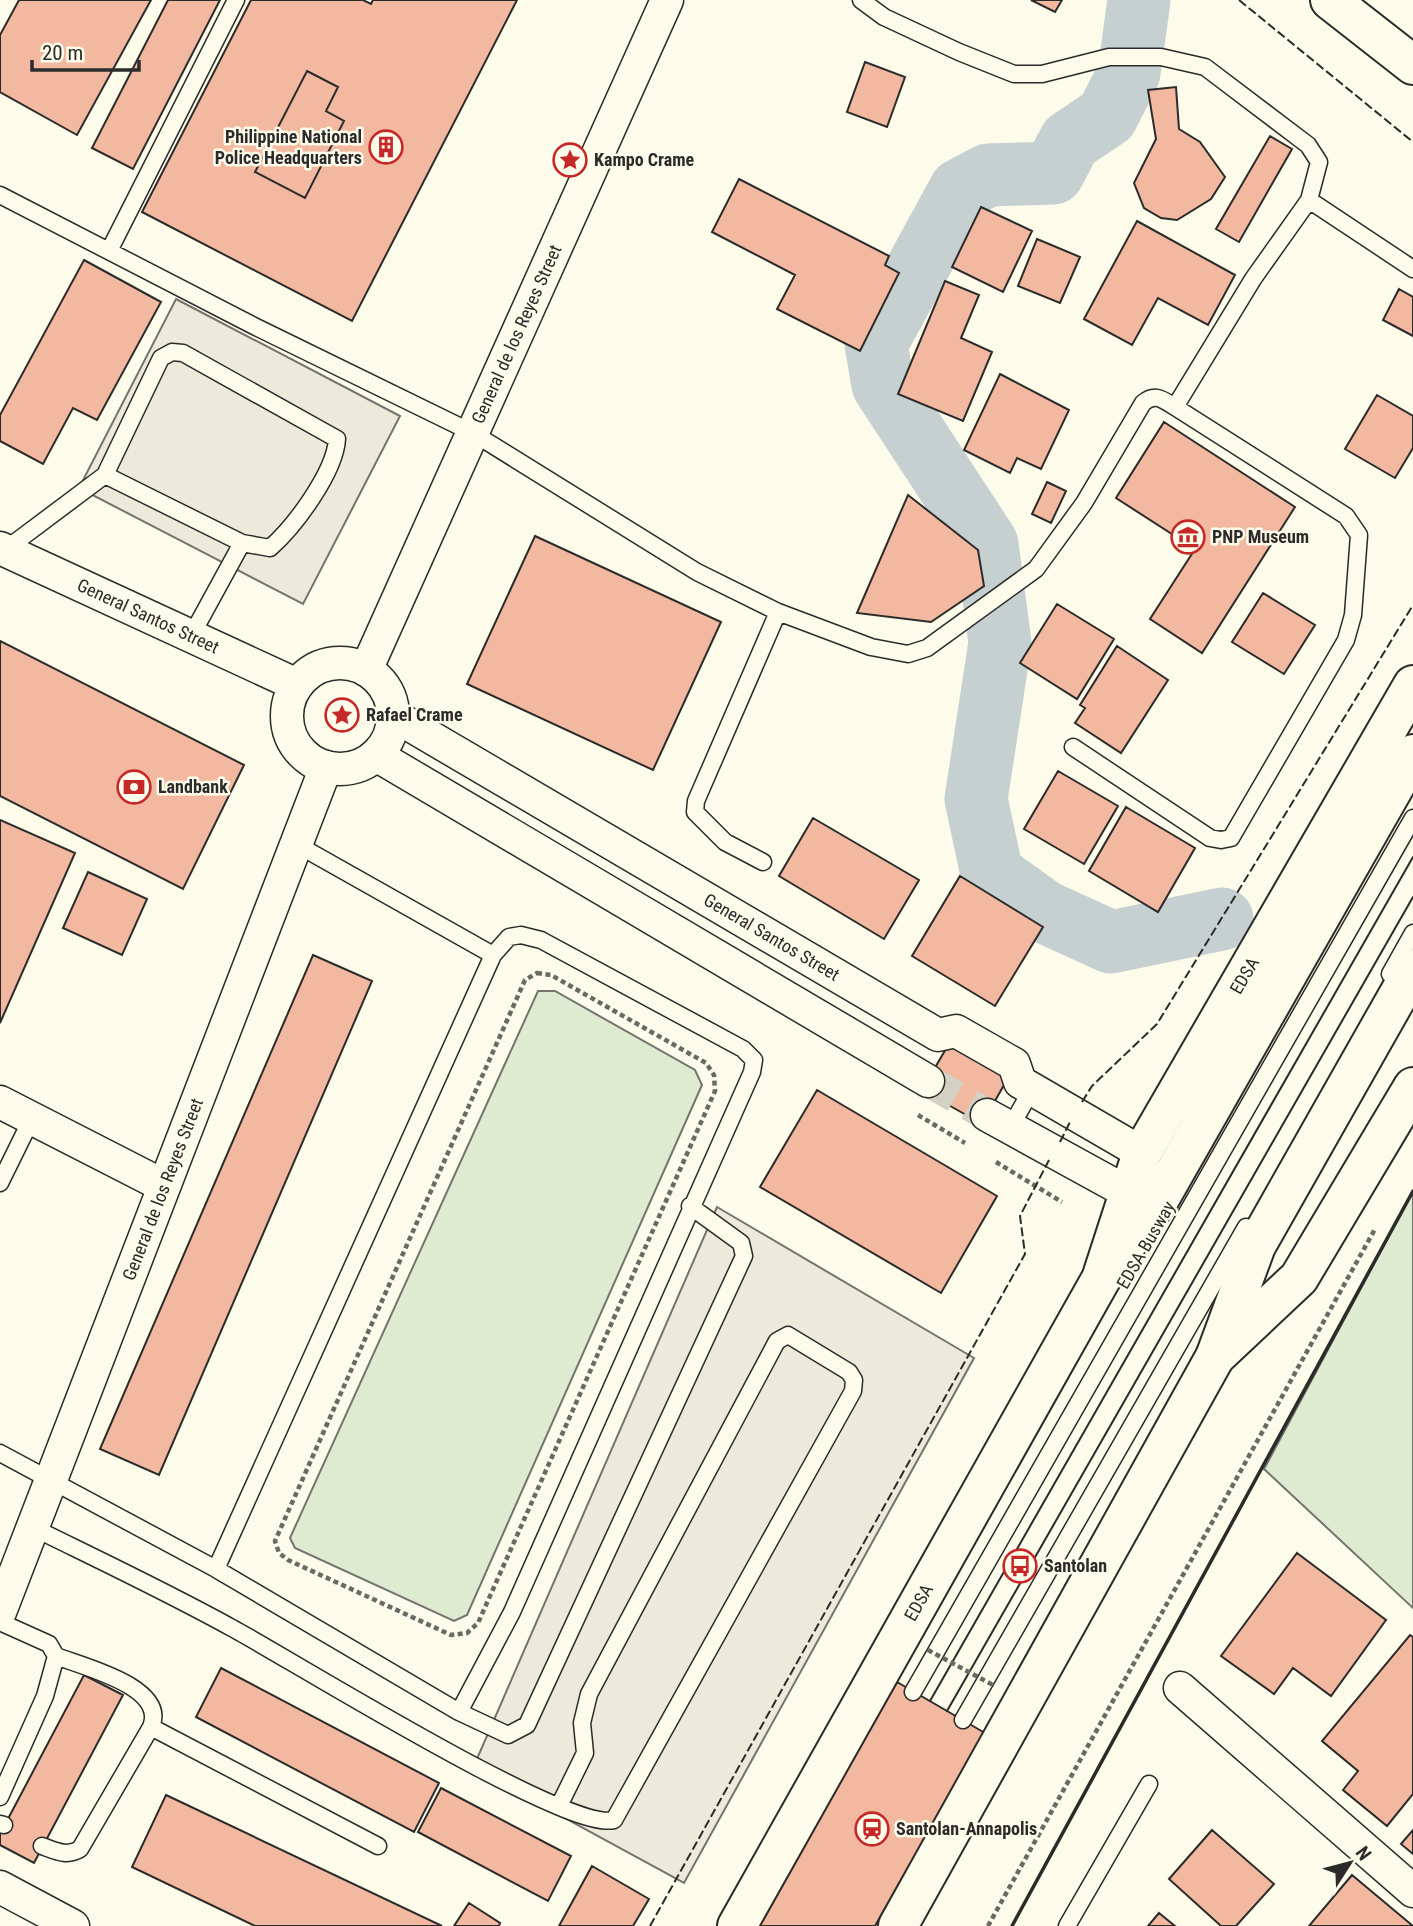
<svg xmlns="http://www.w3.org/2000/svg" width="1413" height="1926" viewBox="0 0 1413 1926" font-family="'Roboto Condensed',sans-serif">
	<rect width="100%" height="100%" fill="#fdfbea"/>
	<path fill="#deebd1" stroke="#74746e" stroke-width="2" d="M538 991H555L695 1070 702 1085 467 1615 454 1621 295 1548 290 1538Z
		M1413 1191V1608L1264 1469Z"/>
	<path fill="#eceadb" stroke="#74746e" stroke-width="2" d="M176 299 400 416 303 604 79 488Z
		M717 1207 974 1358 684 1883 473 1768Z"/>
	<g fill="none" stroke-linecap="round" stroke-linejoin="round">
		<path stroke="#c7d0d0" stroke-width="63" d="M1139 0 1129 73 1107 116 1070 141 1053 173 988 175 960 190 876 344 883 385 987 544 1000 643 976 799 992 874 1045 912 1111 942 1222 919"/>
	</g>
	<path fill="#f2b8a0" stroke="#2b2b2b" stroke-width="2" fill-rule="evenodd" d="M19 0H151L77 135 0 92V35Z
		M168 0H220L133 169 92 148Z
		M251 0H363L371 4 373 0H517L352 321 142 212ZM307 71 338 87 326 111 344 121 305 198 255 172Z
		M1031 0H1062L1055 12Z
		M865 62 905 77 887 127 847 112Z
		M307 71 338 87 326 111 344 121 305 198 255 172Z
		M1176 87 1179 129 1200 142 1225 177 1211 199 1177 220 1161 218 1144 208 1134 183 1156 139 1148 90Z
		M1270 136 1292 149 1239 242 1216 229Z
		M739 179 889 256 885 265 899 273 860 351 777 309 795 275 712 232Z
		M981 207 1032 231 1003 292 952 267Z
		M1137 221 1235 275 1208 325 1158 298 1132 345 1084 319Z
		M1037 239 1080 257 1060 303 1018 286Z
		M84 260 161 302 97 420 73 408 43 464 0 441V415Z
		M945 281 979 295 961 338 992 352 963 421 898 394Z
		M1399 289 1413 297V336L1383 320Z
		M1000 374 1069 410 1041 469 1017 458 1010 473 964 450Z
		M1377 395 1413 416V448L1395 478 1345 449Z
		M1164 422 1295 507 1202 653 1150 619 1195 549 1116 498Z
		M1047 482 1066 491 1051 523 1032 514Z
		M908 495 978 550 984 586 931 622 857 613Z
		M535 536 721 622 653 770 467 684Z
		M1263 593 1315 625 1284 674 1232 642Z
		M1057 604 1114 639 1077 699 1020 663Z
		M0 641 244 765 183 889 0 796Z
		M1117 646 1168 680 1121 753 1075 723 1085 708 1080 705Z
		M1058 771 1118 806 1084 864 1024 829Z
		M1126 807 1195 848 1158 912 1089 871Z
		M813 818 919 880 884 939 779 876Z
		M0 820 75 853 0 1023Z
		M88 872 147 899 122 955 63 928Z
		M960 876 1043 927 995 1006 912 956Z
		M313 955 372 981 159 1475 100 1449Z
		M954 1035 1013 1069 982 1124 922 1090Z
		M817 1090 997 1196 941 1293 760 1187Z
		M1297 1553 1386 1620 1331 1696 1293 1668 1274 1694 1221 1656Z
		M1410 1635 1413 1637V1794L1387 1826 1343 1790 1358 1771 1322 1741Z
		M221 1668 439 1783 414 1832 196 1717Z
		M84 1675 123 1695 34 1863 0 1845V1834Z
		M897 1682 985 1733 875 1926H758Z
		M441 1788 571 1856 548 1901 418 1832Z
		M166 1795 442 1926H255L132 1867Z
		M1212 1830 1274 1884 1236 1926H1221L1169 1879Z
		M1413 1830V1854L1401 1844Z
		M592 1866 649 1899 633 1926H559Z
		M1352 1875 1413 1926H1309Z
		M469 1903 500 1923 499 1926H454Z
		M1159 1913 1175 1926H1148Z"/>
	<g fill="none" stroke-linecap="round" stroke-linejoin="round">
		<path stroke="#d3d1c4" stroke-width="32" stroke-dasharray="32 16" stroke-linecap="butt" d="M928 1081 987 1115"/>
		<defs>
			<path id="service" d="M861 0 884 17 959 52 1014 74H1042L1109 57H1161L1205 67 1308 145 1319 162 1309 200
				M0 195 254 326 473 433 697 572 778 612 871 647 908 654 927 648 1036 569 1084 503 1143 403C1155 393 1162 399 1175 407L1346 516 1359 535 1353 615 1346 640 1231 838 1221 840 1210 838 1073 747
				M109 251 236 0
				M1175 407 1253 279 1309 200 1413 269
				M5 550 105 475 161 358 172 352 183 353 337 439C335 472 295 526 270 548L242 543 105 475
				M190 638 242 543
				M296 844 493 955
				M763 862 725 842 695 812 696 801 778 612
				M521 935 541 940 743 1049 754 1060 752 1072 512 1612 459 1712 216 1569 493 955 509 937Z
				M1390 974 1413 933
				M1010 1128 1032 1089
				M0 1183 32 1118
				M0 1453 216 1569
				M32 1527C99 1560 167 1592 232 1628 290 1659 568 1833 614 1820L853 1391 854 1380 849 1372 788 1335 777 1341 589 1694 582 1723 585 1753 559 1806
				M0 1622 49 1644 56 1656 45 1696 0 1797
				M913 1692 1413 818
				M459 1712 508 1735 527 1725 744 1256 741 1243 690 1206
				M963 1720 1246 1227
				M151 1727 378 1846
				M0 1824 4 1825
				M42 1846C56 1851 67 1857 80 1849L151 1727C168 1687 84 1667 56 1656
				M1067 1926 1149 1784"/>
			<g id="minor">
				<path id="s1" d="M0 548 297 685"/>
				<circle cx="340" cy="716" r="53"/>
				<path id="s2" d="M366 670 667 0"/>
				<path id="s3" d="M393 715 938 1035 956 1031 1014 1064 1020 1082 1142 1153"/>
				<path d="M376 755 928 1081"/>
				<path d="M0 1102 164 1186"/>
				<path d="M987 1115 1127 1192"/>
				<path id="s4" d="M0 1612 326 767"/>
				<path d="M1180 1688 1413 1891"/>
				<path d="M0 1887 73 1926"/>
			</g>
			<g id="secondary">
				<path d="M1330 0 1413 65"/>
				<path id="s5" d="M1103 1273 1142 1153 1413 685"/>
				<path d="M1215 1357 1299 1278 1413 1087"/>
			</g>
			<g id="trunk">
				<path id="s6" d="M737 1926 1101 1279 1160 1198 1413 754"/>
				<path d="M898 1926 1215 1357 1256 1246 1413 969"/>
			</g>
		</defs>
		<use href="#service" stroke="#2b2b2b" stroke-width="19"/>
		<use href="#minor" stroke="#2b2b2b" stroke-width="35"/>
		<use href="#secondary" stroke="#2b2b2b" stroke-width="42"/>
		<use href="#trunk" stroke="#2b2b2b" stroke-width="42"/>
		<path stroke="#6a6964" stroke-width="4.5" stroke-dasharray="5 3.5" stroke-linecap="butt" d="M537 973 551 975 706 1063 714 1075 715 1091 478 1623 467 1633 451 1635 288 1560 279 1553 275 1541 525 980Z
			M918 1115 965 1143
			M996 1162 1062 1202
			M988 1926 1375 1229"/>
		<use href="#service" stroke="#fdfbea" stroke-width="16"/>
		<use href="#minor" stroke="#fdfbea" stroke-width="32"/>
		<use href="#secondary" stroke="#fdfbea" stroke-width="38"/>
		<use href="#trunk" stroke="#fdfbea" stroke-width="38"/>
		<path stroke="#2b2b2b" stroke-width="2" d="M930 1701 1413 857
			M947 1711 1413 897"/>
		<path stroke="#6a6964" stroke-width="4.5" stroke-dasharray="5 3.5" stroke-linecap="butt" d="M928 1650 993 1685"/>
		<path stroke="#2b2b2b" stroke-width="2" stroke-dasharray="9 3.5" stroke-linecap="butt" d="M1239 0 1413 142
			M1082 1102 1092 1086 1157 1024 1413 605
			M1060 1142 1071 1120
			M650 1926 1025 1254 1020 1216 1049 1160"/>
		<path stroke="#2b2b2b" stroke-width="3.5" d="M1012 1926 1413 1191"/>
	</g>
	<defs>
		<symbol id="building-ring" viewBox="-11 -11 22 22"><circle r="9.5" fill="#fdfbea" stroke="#c62828" stroke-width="1.5"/><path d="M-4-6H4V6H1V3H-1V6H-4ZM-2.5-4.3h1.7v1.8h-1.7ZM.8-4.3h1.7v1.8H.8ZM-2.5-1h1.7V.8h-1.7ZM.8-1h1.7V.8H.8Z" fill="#c62828"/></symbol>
		<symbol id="sight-ring" viewBox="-11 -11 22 22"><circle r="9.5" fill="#fdfbea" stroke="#c62828" stroke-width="1.5"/><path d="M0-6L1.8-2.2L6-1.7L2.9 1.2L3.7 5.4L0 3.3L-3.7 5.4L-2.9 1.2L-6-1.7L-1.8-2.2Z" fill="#c62828"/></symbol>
		<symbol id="museum-ring" viewBox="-11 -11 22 22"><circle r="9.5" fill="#fdfbea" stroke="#c62828" stroke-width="1.5"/><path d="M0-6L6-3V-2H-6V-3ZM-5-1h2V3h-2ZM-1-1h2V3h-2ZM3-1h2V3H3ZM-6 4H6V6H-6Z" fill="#c62828"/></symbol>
		<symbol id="bank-ring" viewBox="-11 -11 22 22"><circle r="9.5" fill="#fdfbea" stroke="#c62828" stroke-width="1.5"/><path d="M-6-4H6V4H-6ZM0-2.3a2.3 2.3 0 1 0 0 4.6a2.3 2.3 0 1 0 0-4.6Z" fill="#c62828"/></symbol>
		<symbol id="bus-ring" viewBox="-11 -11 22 22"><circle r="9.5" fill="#fdfbea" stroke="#c62828" stroke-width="1.5"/><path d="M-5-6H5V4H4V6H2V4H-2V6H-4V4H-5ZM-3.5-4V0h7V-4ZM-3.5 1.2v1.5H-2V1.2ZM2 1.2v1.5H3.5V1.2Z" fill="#c62828"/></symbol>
		<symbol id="station-ring" viewBox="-11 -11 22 22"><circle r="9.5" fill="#fdfbea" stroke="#c62828" stroke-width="1.5"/><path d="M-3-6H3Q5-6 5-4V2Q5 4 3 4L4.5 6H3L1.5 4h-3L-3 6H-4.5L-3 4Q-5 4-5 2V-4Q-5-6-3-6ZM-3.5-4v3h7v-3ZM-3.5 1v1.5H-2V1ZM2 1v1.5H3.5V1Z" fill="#c62828"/></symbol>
	</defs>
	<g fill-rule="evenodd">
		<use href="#building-ring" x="367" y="128" width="38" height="38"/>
		<use href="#sight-ring" x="551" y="141" width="38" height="38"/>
		<use href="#museum-ring" x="1169" y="518" width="38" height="38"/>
		<use href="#sight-ring" x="323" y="696" width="38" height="38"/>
		<use href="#bank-ring" x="115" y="768" width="38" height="38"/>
		<use href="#bus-ring" x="1001" y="1547" width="38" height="38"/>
		<use href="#station-ring" x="853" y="1810" width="38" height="38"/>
	</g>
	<g text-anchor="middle" stroke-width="5" stroke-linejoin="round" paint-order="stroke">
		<g font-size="18" font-weight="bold" fill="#2b2b2b" stroke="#fdfbea" text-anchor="start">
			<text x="362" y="143" text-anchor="end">Philippine National<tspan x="362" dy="21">Police Headquarters</tspan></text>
			<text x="594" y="166">Kampo Crame</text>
			<text x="1212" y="543">PNP Museum</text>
			<text x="366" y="721">Rafael Crame</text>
			<text x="158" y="793">Landbank</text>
			<text x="1044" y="1572">Santolan</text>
			<text x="896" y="1835">Santolan-Annapolis</text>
		</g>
		<g font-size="18" fill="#2b2b2b" stroke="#fdfbea">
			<text dy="6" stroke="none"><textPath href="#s2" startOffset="368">General de los Reyes Street</textPath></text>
			<text dy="6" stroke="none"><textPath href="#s1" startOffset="163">General Santos Street</textPath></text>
			<text dy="6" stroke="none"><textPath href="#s3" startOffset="439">General Santos Street</textPath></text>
			<text dy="6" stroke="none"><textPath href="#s5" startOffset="331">EDSA</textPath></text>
			<text dy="6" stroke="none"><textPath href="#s4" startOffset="453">General de los Reyes Street</textPath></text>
			<text transform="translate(1146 1245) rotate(-60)" y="6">EDSA Busway</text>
			<text dy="6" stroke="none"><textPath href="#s6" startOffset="371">EDSA</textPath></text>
		</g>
	</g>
	<g transform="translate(1350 1863) rotate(54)" stroke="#fdfbea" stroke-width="5" paint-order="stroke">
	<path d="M0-5L12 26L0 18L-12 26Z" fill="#2b2b2b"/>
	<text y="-10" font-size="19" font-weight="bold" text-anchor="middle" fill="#2b2b2b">N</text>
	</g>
	<path d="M32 60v10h107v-10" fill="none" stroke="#2b2b2b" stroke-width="3.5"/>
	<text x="42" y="60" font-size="21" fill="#2b2b2b" stroke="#fdfbea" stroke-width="5" paint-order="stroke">20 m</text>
</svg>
